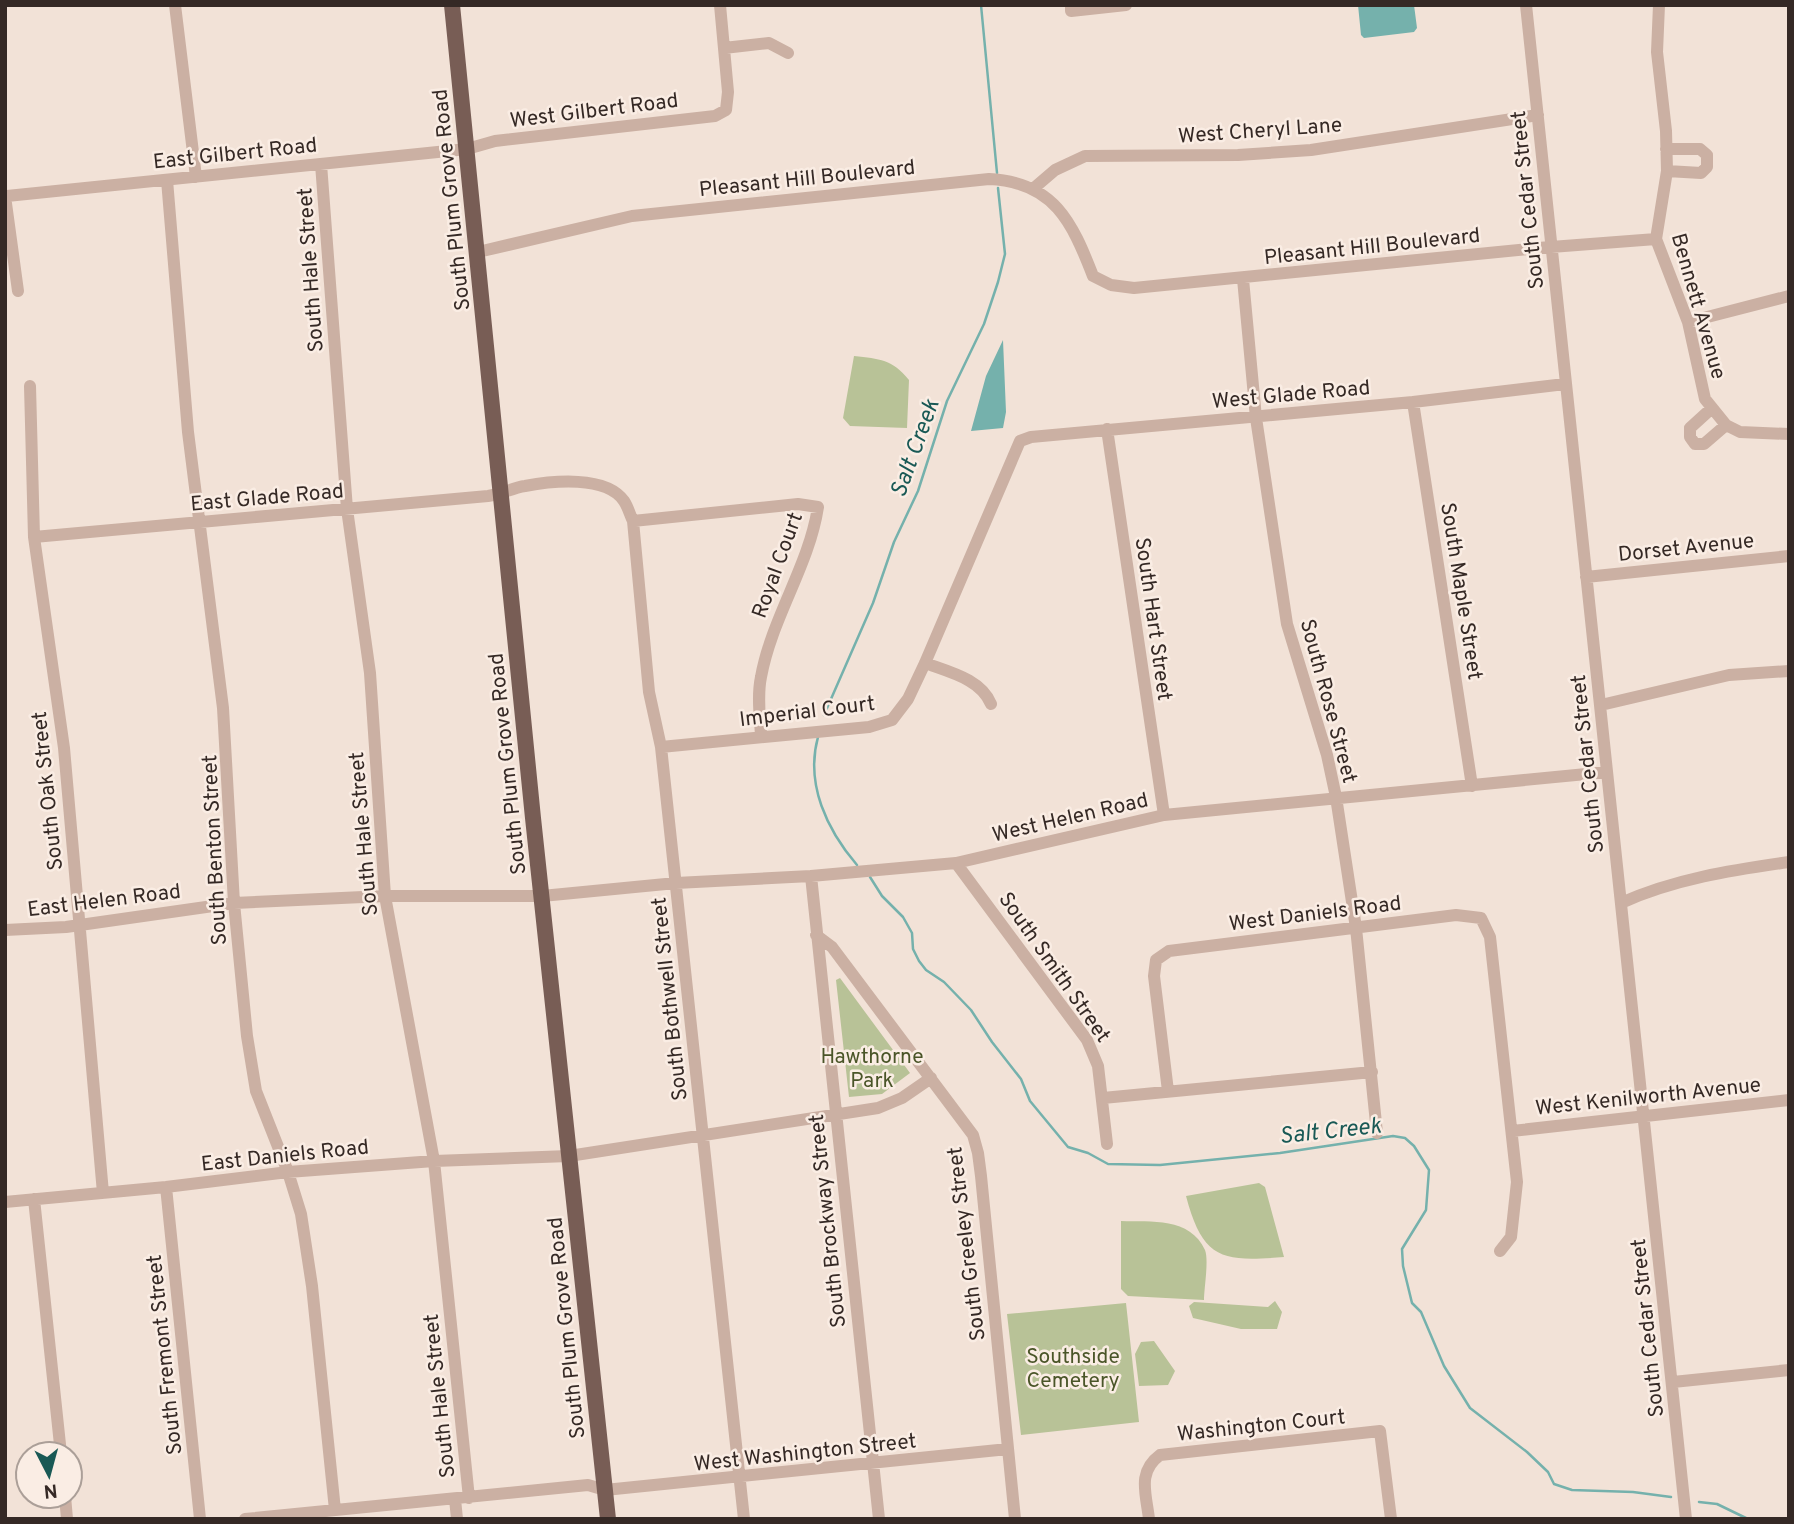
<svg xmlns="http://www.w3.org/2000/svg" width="1794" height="1524" viewBox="0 0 1794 1524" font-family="Overpass,sans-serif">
	<rect width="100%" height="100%" fill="#f2e2d7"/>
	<path fill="#b8c297" d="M854 356C880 359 892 359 909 380L907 428 850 426 843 418Z
		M840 978 910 1073 882 1094 849 1097 836 980Z
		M1259 1183 1265 1187 1284 1257C1222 1262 1203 1260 1186 1196Z
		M1121 1221C1151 1222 1190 1217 1205 1250 1209 1260 1204 1289 1204 1300L1128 1296 1121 1289Z
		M1275 1301 1282 1312 1277 1329H1241L1193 1318 1189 1306 1194 1302 1268 1307Z
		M1126 1303 1139 1422 1021 1435 1007 1314Z
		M1154 1341 1175 1371 1168 1385 1139 1386 1135 1354 1141 1342Z"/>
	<path fill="#75b1ac" d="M1358 5H1414L1417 28 1414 32 1364 38 1361 35Z
		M1003 340 1006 412 1003 428 971 431 986 376Z"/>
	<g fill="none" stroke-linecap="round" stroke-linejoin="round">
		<path stroke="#75b1ac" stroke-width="2.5" d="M981 5 997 173
			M824 715 873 603 894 542 918 491 947 401 984 324 998 282 1005 254 998 188
			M818 737C805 784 827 830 857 865
			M870 877 882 896 903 917 912 933 913 949 919 961 926 970 944 982 971 1010 992 1042 1021 1079 1030 1101 1068 1147 1088 1153 1108 1164 1160 1165 1280 1153 1393 1136 1405 1138 1414 1146 1429 1170 1426 1210 1402 1249 1403 1266 1412 1303 1421 1312 1444 1366 1470 1408 1527 1452 1548 1472 1554 1484 1572 1490 1633 1492 1671 1497
			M1699 1502 1717 1504 1748 1519
			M1773 1519H1779"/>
		<path stroke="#cbb0a3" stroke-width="12" d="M175 5 196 177
			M1071 5V11L1126 5
			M1526 5 1686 1519
			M1659 5 1657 52 1666 131 1667 171 1656 239 1688 322 1705 399 1726 425 1740 432 1789 434
			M724 48 769 43 788 53
			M1666 149H1700L1707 155V167L1701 173 1667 171
			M321 164 347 509 370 673 385 896 434 1161 469 1498
			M167 180 188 432 223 708 234 903 247 1036 256 1091 288 1172 301 1214 312 1286 335 1510
			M1034 188 1055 170 1085 156 1238 155 1311 150 1538 115
			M5 196 18 291
			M7 196 467 149 495 141 715 116 726 110 728 92 720 5
			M478 252 632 216 989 179C1054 182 1072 222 1093 276L1111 285 1134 288 1538 248 1656 239
			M1243 279 1256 418 1287 624 1327 755 1336 797 1356 928 1377 1133
			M1688 322 1789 296
			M30 386 34 537 64 748 103 1193
			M1413 402 1472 786
			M1712 408 1690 428V437L1695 444H1704L1726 425
			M1107 429 1164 815
			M633 521 798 504 818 507C809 566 772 617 761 677 757 696 760 717 761 736
			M34 537 488 496C502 494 512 488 525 486 552 481 606 475 624 501 628 507 630 515 633 521L649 692 661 747 744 1519
			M1586 577 1789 556
			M925 663C949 672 981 679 991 704
			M1601 705 1729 675 1789 671
			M661 747 869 727 892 720 908 699 925 663 1020 441 1031 437 1413 402 1565 384
			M956 863 1087 1040 1098 1066 1107 1144
			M811 876 879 1519
			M1621 903C1674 879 1732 870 1789 862
			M5 930 66 927 234 903 385 896H542L676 883 811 876 956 863 1164 815 1607 772
			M816 935 832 947 973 1135 978 1153 981 1176 1015 1519
			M1168 1091 1154 976 1156 960 1169 951 1456 915 1481 918 1490 937 1517 1182 1511 1237 1500 1251
			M1103 1098 1372 1072
			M1512 1131 1789 1100
			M166 1187 200 1519
			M34 1199 61 1454
			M5 1202 166 1187 288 1172 434 1161 569 1156 878 1108 902 1098 931 1078
			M1673 1382 1789 1370
			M65 1496 67 1519
			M455 1499 457 1519
			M245 1519 588 1485 605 1490 1008 1449
			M1149 1519C1146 1493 1137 1472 1160 1455L1380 1431 1391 1519"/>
		<path stroke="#785d55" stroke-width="16" d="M452 5 533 818 608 1519"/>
	</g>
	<g text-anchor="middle" stroke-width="5" stroke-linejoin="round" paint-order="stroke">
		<g font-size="21" fill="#352925" stroke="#faede4">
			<text transform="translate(594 110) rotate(-7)" y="7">West Gilbert Road</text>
			<text transform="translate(1260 130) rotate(-4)" y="7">West Cheryl Lane</text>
			<text transform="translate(235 153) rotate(-6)" y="7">East Gilbert Road</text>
			<text transform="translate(807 178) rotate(-6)" y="7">Pleasant Hill Boulevard</text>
			<text transform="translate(451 200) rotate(-96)" y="7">South Plum Grove Road</text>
			<text transform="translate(1527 200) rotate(-96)" y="7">South Cedar Street</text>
			<text transform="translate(1372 246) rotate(-6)" y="7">Pleasant Hill Boulevard</text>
			<text transform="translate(310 270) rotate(-94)" y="7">South Hale Street</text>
			<text transform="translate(1699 306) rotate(74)" y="7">Bennett Avenue</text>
			<text transform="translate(1291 394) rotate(-5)" y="7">West Glade Road</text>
			<text transform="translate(267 497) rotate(-5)" y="7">East Glade Road</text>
			<text transform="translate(1686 547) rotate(-6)" y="7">Dorset Avenue</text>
			<text transform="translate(777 565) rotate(-70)" y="7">Royal Court</text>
			<text transform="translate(1462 591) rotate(81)" y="7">South Maple Street</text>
			<text transform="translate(1154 619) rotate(82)" y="7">South Hart Street</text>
			<text transform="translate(1329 701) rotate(75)" y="7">South Rose Street</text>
			<text transform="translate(807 711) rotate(-7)" y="7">Imperial Court</text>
			<text transform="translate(507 764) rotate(-96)" y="7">South Plum Grove Road</text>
			<text transform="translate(1587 764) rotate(-96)" y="7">South Cedar Street</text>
			<text transform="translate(47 791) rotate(-96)" y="7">South Oak Street</text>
			<text transform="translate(1070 817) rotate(-13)" y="7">West Helen Road</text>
			<text transform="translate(363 834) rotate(-95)" y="7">South Hale Street</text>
			<text transform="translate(214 850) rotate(-93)" y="7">South Benton Street</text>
			<text transform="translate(104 900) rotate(-7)" y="7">East Helen Road</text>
			<text transform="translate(1315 913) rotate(-7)" y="7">West Daniels Road</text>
			<text transform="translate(1055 967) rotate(55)" y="7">South Smith Street</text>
			<text transform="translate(669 999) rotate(-96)" y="7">South Bothwell Street</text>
			<text transform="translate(1648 1096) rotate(-6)" y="7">West Kenilworth Avenue</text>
			<text transform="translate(285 1155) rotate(-6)" y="7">East Daniels Road</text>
			<text transform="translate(827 1221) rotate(-96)" y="7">South Brockway Street</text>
			<text transform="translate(966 1244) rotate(-97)" y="7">South Greeley Street</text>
			<text transform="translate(566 1328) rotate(-96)" y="7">South Plum Grove Road</text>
			<text transform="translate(1647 1328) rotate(-96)" y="7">South Cedar Street</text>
			<text transform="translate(164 1355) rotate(-96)" y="7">South Fremont Street</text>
			<text transform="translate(439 1396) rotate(-96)" y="7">South Hale Street</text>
			<text transform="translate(1261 1425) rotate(-6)" y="7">Washington Court</text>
			<text transform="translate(805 1452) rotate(-6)" y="7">West Washington Street</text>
		</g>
		<g font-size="21" fill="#4a5528" stroke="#faede4">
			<text x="872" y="1063">Hawthorne<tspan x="872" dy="24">Park</tspan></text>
			<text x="1073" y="1363">Southside<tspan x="1073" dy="24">Cemetery</tspan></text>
		</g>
		<g font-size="23" font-style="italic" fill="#195955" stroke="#faede4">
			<text transform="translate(914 448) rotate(-70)" y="8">Salt Creek</text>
			<text transform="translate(1330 1130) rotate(-6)" y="8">Salt Creek</text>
		</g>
	</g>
	<rect width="1794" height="1524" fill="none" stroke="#352925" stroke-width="14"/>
	<g transform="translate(49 1475) rotate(174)"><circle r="33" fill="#faede4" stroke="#ab9f98" stroke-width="2"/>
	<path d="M0-5L12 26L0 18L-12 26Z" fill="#195955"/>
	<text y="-10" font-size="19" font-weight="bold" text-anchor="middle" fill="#352925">N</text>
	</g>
</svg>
